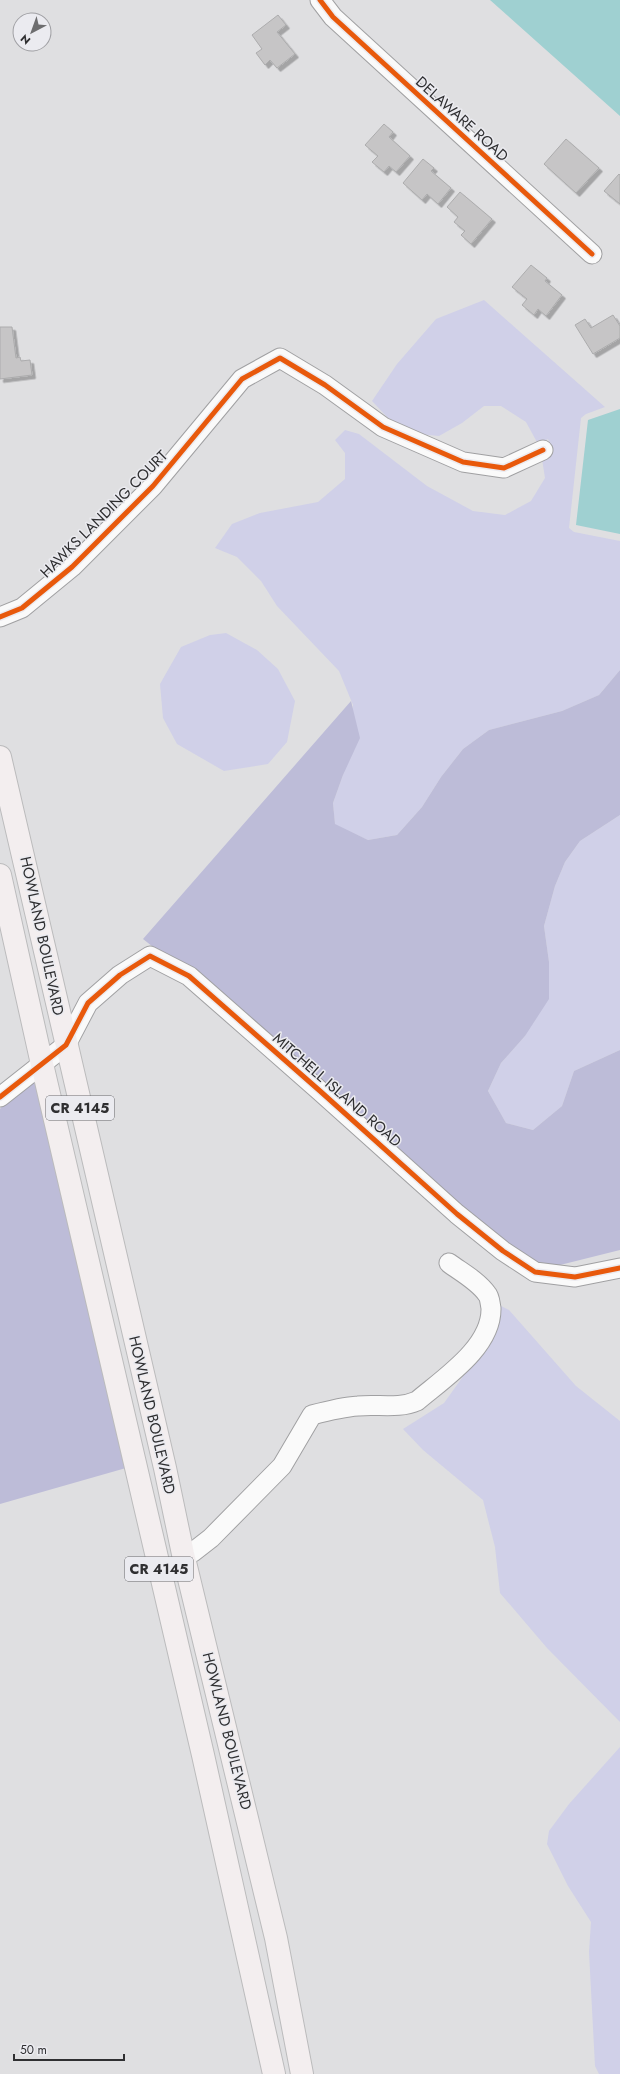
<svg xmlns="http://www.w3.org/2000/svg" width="620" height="2074" viewBox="0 0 620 2074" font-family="Jost,sans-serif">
	<defs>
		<filter id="shadow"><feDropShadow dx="3.5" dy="3.5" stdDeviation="0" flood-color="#0004"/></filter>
	</defs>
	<rect width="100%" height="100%" fill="#dfdfe1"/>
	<path fill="#d0d0e8" d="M484 300 605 407 586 414 581 418 569 528 574 532 620 541V670L599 695 562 711 489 730 463 749 441 777 422 807 397 835 368 840 335 825 333 803 343 775 353 705 339 671 277 606 261 581 237 557 215 548 232 524 260 513 318 502 345 479V453L335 440 345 430 359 434 427 486 473 511 505 515 531 501 545 478 542 459 553 454 548 439 538 444 526 422 501 406H484L462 423 439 436 419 434 402 427 387 417 372 401 397 364 436 319Z
		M226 633 257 650 278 669 295 701 287 742 268 764 224 771 177 744 163 718 160 684 181 647 210 635Z
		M620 815V1050L574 1071 562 1106 533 1130 506 1123 488 1091 501 1063 525 1036 549 962 544 926 555 886 565 862 580 841Z
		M501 1306 509 1310 576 1386 620 1421V1722L547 1648 500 1593 495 1547 483 1500 423 1450 403 1429 444 1403 494 1333Z
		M620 1747V2074H599L595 2066 589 1952 591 1922 568 1886 547 1844 549 1831 569 1804Z"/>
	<path fill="#bdbcd8" d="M620 670V815L580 841 565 862 555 886 544 926 549 962V999L525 1036 501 1063 488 1091 506 1123 533 1130 562 1106 574 1071 620 1050V1250L556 1266 539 1264 509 1245 463 1207 326 1084 143 939 351 701 360 738 343 775 333 803 335 824 368 840 397 835 422 807 441 777 463 749 489 730 562 711 599 695Z
		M36 1078 126 1468 0 1504V1109L6 1101Z"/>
	<path fill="#9fd0d1" d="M490 0H620V116Z
		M620 409V534L576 525 588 420Z"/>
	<path fill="#c6c5c6" stroke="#acacad" filter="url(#shadow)" d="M278 15 286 25 277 32 295 54 277 68 270 60 265 65 256 53 262 49 252 35Z
		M384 124 393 132 389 137 410 156 396 172 389 166 384 172 372 162 378 156 365 145Z
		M566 139 599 168 576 193 544 164Z
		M423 159 434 168 431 171 451 188 438 204 427 194 422 200 403 183Z
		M619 174 620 175V204L604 191Z
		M460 192 492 219 471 244 461 235 465 231 454 222 458 217 447 207Z
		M531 265 547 278 545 281 562 295 546 316 538 309 534 315 522 305 527 299 512 287Z
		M613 315 620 326V338L593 354 575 325 585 319 591 328Z
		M0 327H12L16 358 20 357 21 361 30 360 32 375 0 379Z"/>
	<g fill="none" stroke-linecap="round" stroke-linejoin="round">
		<defs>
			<path id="minor" d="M320 0 333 17 592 254
				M0 617 22 608 72 567 153 486 242 379 280 358 325 385 383 427 463 462 504 468 543 450
				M0 1097 66 1045 88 1003 120 975 150 956 189 976 320 1091 457 1214 503 1251 535 1272 575 1277 620 1268
				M183 1554 193 1552 211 1538 282 1466 312 1415C327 1411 342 1407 358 1406 378 1404 399 1409 417 1401 444 1378 492 1347 491 1308 490 1304 490 1297 487 1294 478 1281 461 1272 449 1263"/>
			<path id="major" d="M0 757 165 1468 183 1554 276 1938 302 2074
				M0 875 42 1064 203 1755 274 2074"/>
		</defs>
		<use href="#minor" stroke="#a0a0a2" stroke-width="21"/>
		<use href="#major" stroke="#bbbbbc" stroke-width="24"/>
		<use href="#minor" stroke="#fafafa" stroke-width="19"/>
		<use href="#major" stroke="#f3eeef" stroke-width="22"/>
		<defs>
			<path id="cycleway" d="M320 0 333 17 592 254
				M0 617 22 608 72 567 153 486 242 379 280 358 325 385 383 427 463 462 504 468 543 450
				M0 1097 66 1045 88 1003 120 975 150 956 189 976 320 1091 457 1214 503 1251 535 1272 575 1277 620 1268"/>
		</defs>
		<use href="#cycleway" stroke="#ebebf0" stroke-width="8"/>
		<use href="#cycleway" stroke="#e8590c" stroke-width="5"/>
	</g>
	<g text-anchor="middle" stroke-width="3" stroke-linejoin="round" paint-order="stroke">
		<g fill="#ebebf0" stroke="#67676a" stroke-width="1">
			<rect x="46" y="1096" width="68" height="24" rx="3"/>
			<rect x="125" y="1557" width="68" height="24" rx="3"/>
		</g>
		<g font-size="14" font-weight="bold" fill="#2f2f31">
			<text x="80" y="1113">CR 4145</text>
			<text x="159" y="1574">CR 4145</text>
		</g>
		<g font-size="15" fill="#2f2f31" stroke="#ebebf0">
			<text transform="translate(462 119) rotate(42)" y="5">DELAWARE ROAD</text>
			<text transform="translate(104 514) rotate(-45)" y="5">HAWKS LANDING COURT</text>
			<text transform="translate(42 936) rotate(78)" y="5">HOWLAND BOULEVARD</text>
			<text transform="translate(337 1090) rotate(41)" y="5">MITCHELL ISLAND ROAD</text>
			<text transform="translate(152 1415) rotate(77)" y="5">HOWLAND BOULEVARD</text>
			<text transform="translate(227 1731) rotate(76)" y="5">HOWLAND BOULEVARD</text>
		</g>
	</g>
	<g transform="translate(32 32) rotate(221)"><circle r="19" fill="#ebebf0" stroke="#a0a0a4"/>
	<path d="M0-3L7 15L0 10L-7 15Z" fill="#6d6d6f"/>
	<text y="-6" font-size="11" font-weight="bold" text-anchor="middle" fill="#2f2f31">N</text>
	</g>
	<path d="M14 2054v6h110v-6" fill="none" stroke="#2f2f31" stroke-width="2"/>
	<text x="20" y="2054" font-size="12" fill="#2f2f31" stroke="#ebebf0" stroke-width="3" paint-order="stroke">50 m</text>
</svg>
